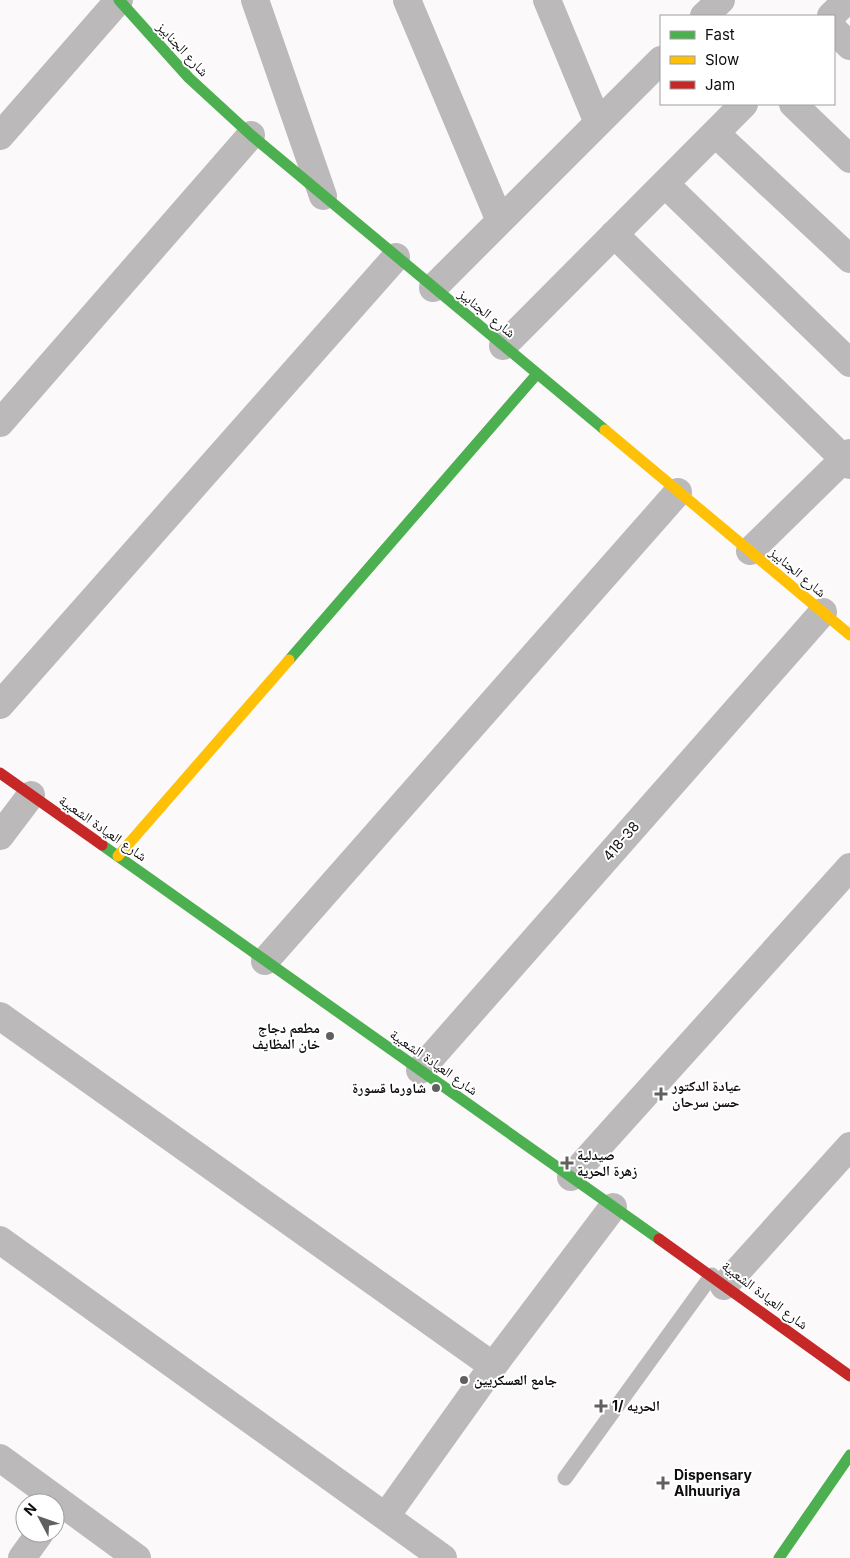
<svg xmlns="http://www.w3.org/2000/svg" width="850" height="1558" viewBox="0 0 850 1558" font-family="Inter,'Noto Naskh Arabic',sans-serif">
	<rect width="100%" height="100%" fill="#fcf9fa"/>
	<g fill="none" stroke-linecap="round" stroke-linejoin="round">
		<path stroke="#bbb9ba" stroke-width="15" d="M565 1478 712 1275"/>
		<path stroke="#bbb9ba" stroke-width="28" d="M255 0 323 196
			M407 0 500 221
			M547 0 598 123
			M704 16 721 0
			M831 16 847 0
			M834 30 850 46
			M793 104 850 159
			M715 133 850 259
			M0 136 119 0
			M665 184 850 363
			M614 234 850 465
			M433 288 661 60
			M503 346 744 104
			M0 423 251 135
			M750 551 850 453
			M0 705 396 257
			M0 836 31 795
			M265 961 678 492
			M0 1016 493 1366
			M420 1070 823 612
			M571 1177 850 867
			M0 1240 443 1558
			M724 1286 850 1146
			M0 1458 137 1558
			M386 1516 493 1366 613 1207
			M22 1558 40 1533"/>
		<path stroke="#4caf50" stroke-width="11" d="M119 0 189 78 251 135 605 430
			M289 660 537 374
			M102 845 659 1239
			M779 1558 850 1455"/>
		<path stroke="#ffc107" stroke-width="11" d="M605 430 850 635
			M118 856 289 660"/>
		<path stroke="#c62828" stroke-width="11" d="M0 773 102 845
			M659 1239 850 1376"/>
	</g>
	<g fill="#616060" stroke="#fff" stroke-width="2">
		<circle cx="330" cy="1036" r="5"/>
		<circle cx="436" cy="1088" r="5"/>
		<path d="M658.5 1086.5h5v5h5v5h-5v5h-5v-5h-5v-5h5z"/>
		<path d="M564.5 1155.5h5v5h5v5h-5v5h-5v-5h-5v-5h5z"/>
		<circle cx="464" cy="1380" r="5"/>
		<path d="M598.5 1398.5h5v5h5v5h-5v5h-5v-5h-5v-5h5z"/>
		<path d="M660.5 1475.5h5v5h5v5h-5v5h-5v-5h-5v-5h5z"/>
	</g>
	<g text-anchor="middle" stroke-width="4" stroke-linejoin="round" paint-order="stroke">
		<g font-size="14" fill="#0e0d0d" stroke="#fff">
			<text transform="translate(183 49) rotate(47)" y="5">شارع الجنابيز</text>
			<text transform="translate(487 313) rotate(39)" y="5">شارع الجنابيز</text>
			<text transform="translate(798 572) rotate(40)" y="5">شارع الجنابيز</text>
			<text transform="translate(103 828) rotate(35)" y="5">شارع العيادة الشعبية</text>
			<text transform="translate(621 841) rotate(-49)" y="5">418-38</text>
			<text transform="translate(434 1062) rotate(35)" y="5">شارع العيادة الشعبية</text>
			<text transform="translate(765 1295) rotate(37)" y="5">شارع العيادة الشعبية</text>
		</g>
		<g font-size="14" font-weight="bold" fill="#0e0d0d" stroke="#fff" text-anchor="start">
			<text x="320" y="1033" text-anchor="end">مطعم دجاج<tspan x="320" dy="16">خان المظايف</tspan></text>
			<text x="672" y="1091">عيادة الدكتور<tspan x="672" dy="16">حسن سرحان</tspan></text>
			<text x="426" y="1093" text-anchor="end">شاورما قسورة</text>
			<text x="577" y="1160">صيدلية<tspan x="577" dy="16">زهرة الحرية</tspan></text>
			<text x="474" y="1385">جامع العسكريين</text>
			<text x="612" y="1411">الحريه /1</text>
			<text x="674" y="1480">Dispensary<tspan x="674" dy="16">Alhuuriya</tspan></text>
		</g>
	</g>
	<rect x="660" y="15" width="175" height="90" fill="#ffffff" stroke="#9f9e9e"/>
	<rect x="670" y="31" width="25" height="8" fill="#4caf50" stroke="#9f9e9e"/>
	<text x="705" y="40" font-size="15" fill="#0e0d0d">Fast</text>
	<rect x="670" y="56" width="25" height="8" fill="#ffc107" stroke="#9f9e9e"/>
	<text x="705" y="65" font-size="15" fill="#0e0d0d">Slow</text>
	<rect x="670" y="81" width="25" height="8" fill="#c62828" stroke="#9f9e9e"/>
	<text x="705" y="90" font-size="15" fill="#0e0d0d">Jam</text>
	<g transform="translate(40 1518) rotate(311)"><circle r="24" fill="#ffffff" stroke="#9f9e9e"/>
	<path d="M0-4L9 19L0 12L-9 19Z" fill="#616060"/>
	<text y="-8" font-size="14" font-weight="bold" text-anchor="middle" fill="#0e0d0d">N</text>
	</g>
</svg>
